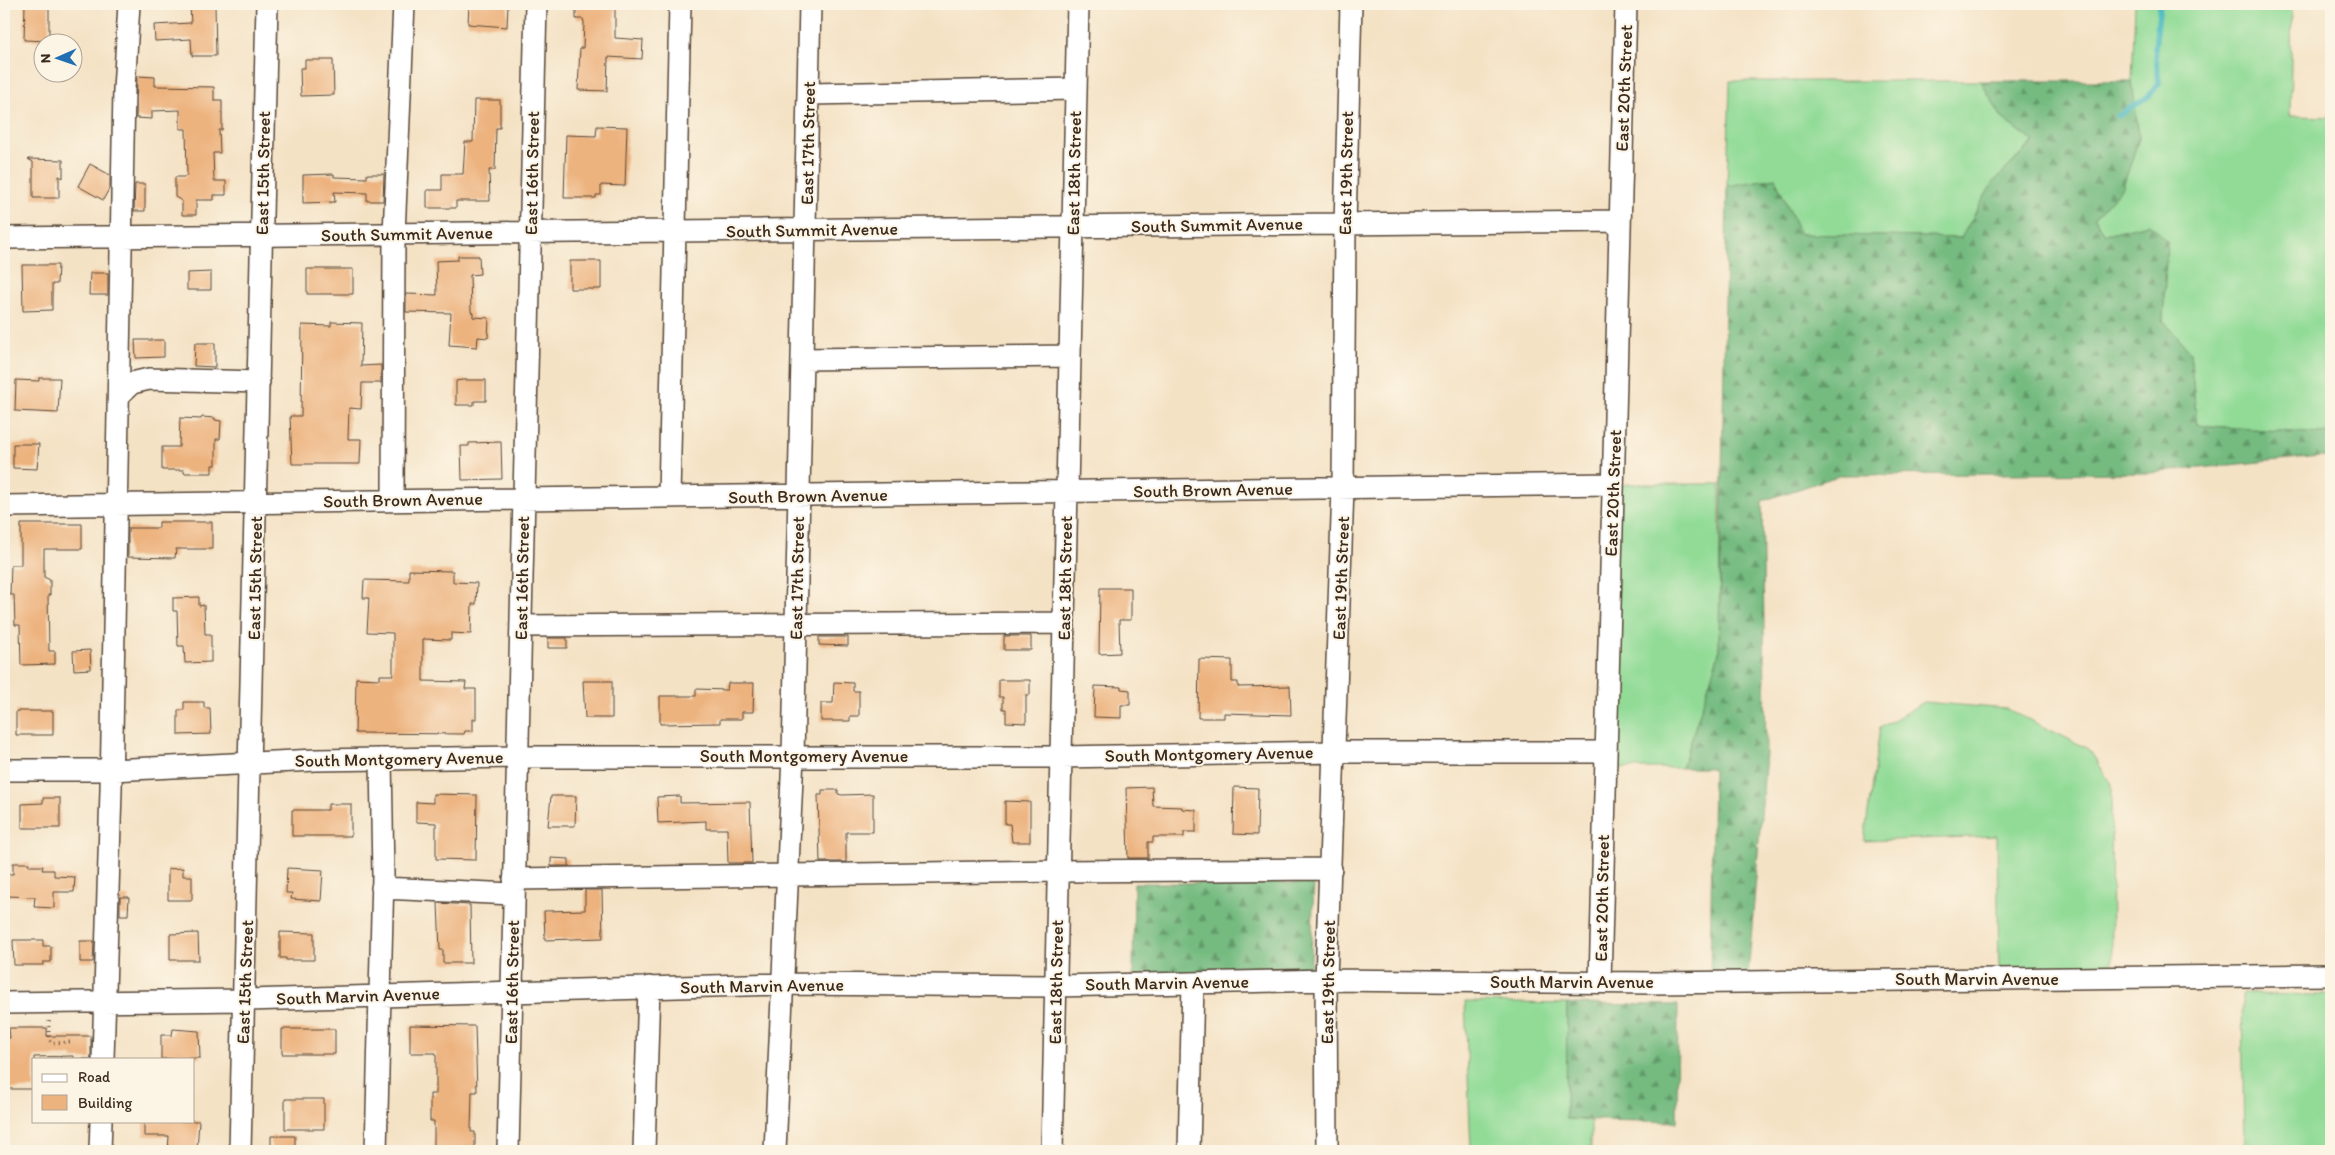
<svg xmlns="http://www.w3.org/2000/svg" width="2335" height="1155" viewBox="0 0 2335 1155" font-family="Itim,sans-serif">
	<defs>
		<pattern id="forest-firs" width="22" height="20" patternUnits="userSpaceOnUse" patternTransform="scale(1.25)"><rect width="22" height="20" fill="#75bb80"/><path d="M5 1l3.5 6h-7zM16 11l3.5 6h-7z" fill="#619868"/></pattern>
	</defs>
	<rect width="100%" height="100%" fill="#fcf5e5"/>
	<filter id="ink" filterUnits="userSpaceOnUse"><feTurbulence type="fractalNoise" baseFrequency=".02" numOctaves="2"/><feDisplacementMap in="SourceGraphic" scale="10" xChannelSelector="R" yChannelSelector="G"/><feConvolveMatrix kernelMatrix="1 2 1 2 8 2 1 2 1" color-interpolation-filters="sRGB"/></filter>
	<filter id="wash" filterUnits="userSpaceOnUse"><feTurbulence type="fractalNoise" baseFrequency=".0096" numOctaves="4" result="noise"/><feDisplacementMap in="SourceGraphic" scale="20" xChannelSelector="R" yChannelSelector="G"/><feGaussianBlur stdDeviation="1.12" result="paint"/><feColorMatrix in="noise" values="0 0 0 0 0 0 0 0 0 0 0 0 0 0 0 0 0 1.4 0 .05"/><feComposite in="paint" operator="in"/></filter>
	<g filter="url(#wash)">
		<rect width="100%" height="100%" fill="#f4e2c5"/>
		<path fill="#92db97" stroke="#66825a" d="M2135 4H2292L2290 116 2331 117V432L2321 434 2197 425 2190 352 2163 320 2167 241 2149 224 2105 234 2094 218 2123 187 2139 138 2132 81Z
			M1730 81H1981L2002 118 2034 141 1993 182 1961 238 1800 234 1775 178 1727 186Z
			M1627 484H1720L1719 653 1682 768H1608L1618 487Z
			M1924 702 2007 709 2089 749 2111 784 2112 976 1999 974 1997 836 1864 841 1880 728Z
			M2242 994 2331 995V1151H2244Z
			M1465 1002 1567 1004 1566 1119 1591 1121V1151H1471Z"/>
		<path fill="url(#forest-firs)" stroke="#58724f" d="M1981 81H2132L2139 138 2123 187 2094 218 2105 234 2149 224 2167 241 2163 320 2190 352 2197 425 2321 434 2331 432V457L2320 456 2150 473 1841 475 1762 501 1766 754 1748 976H1710L1713 768H1682L1719 653 1727 186 1775 178 1800 234 1961 238 1993 182 2034 142 2002 118Z
			M1134 883H1314L1310 983 1133 981Z
			M1567 1004 1678 1005 1677 1122 1566 1119Z"/>
		<g fill="none" stroke-linecap="round" stroke-linejoin="round">
			<path stroke="#4ab9c0" stroke-width="5.5" d="M2118 116 2149 96 2159 83 2155 48 2160 4"/>
		</g>
		<g id="blocks">
			<path fill="#edb37f" d="M25 4H49V41L24 40Z
				M469 4H508L507 27 468 24Z
				M576 4H615V38L643 40 642 59 608 57 607 91 578 90 580 48H583L584 22 583 19H576Z
				M215 5 216 56H192L191 39 155 41 154 25 191 23 190 6Z
				M305 60H333L334 95 301 96 300 68H305Z
				M137 76 155 77V86L214 87V100H222V130H219L220 153H213L214 181H226V195H214V200H196V215H182V201L175 197V177H185L187 174 186 129H180V110L152 111V119L136 118Z
				M474 100H500V128H496L495 170H489L490 201H456V208H427V190H442V174H463L465 142H473Z
				M597 126 627 127 625 186 601 185V195H596V198H564L566 135 596 136Z
				M28 159 63 160V178L59 176V198H33V162Z
				M90 164 110 175V187L103 200 78 186Z
				M334 174V177L367 178V174H384L383 201H367V193L334 192 335 202 303 203V175Z
				M135 184H145V211H134Z
				M458 256H479L480 274 470 275 471 312 473 313V317L489 318 488 338 478 337 477 347 449 345 451 313 406 312V294L437 295 436 261 458 260Z
				M570 261H601V289H570Z
				M22 265H58L57 284H52V310L23 311Z
				M307 269H353V294H307Z
				M211 272V290H187V273Z
				M90 273H108V295H89Z
				M331 322 362 323 361 366 381 365V383H362L361 409 349 408 348 439H361L360 464H292L290 416H301L302 325 331 326Z
				M135 340H164V357L136 358Z
				M195 343H215V367L194 366Z
				M39 378H60L58 413 15 411 16 380 39 381Z
				M462 380H486V401H474V405H456V381Z
				M202 417 215 418V420L221 421 220 439H216V465H212V473H184V470H162V447H179L180 418 201 419Z
				M501 442 502 479 462 480 461 446H469V443Z
				M13 444H39L37 469 13 468Z
				M159 522H212V549H176L175 558 128 557V528H159Z
				M21 524H82V549H44V577L50 580V595H48L49 651H55V664L21 665 20 625H15L14 595H10L11 565H21Z
				M409 570 453 571V582L477 583 476 604H472L471 634 451 633V640L423 639V681L466 682 465 689H476V719H473V731H465L464 734 355 733 356 678 380 679V675H393V633L367 632 369 598H363L364 580 409 581Z
				M1100 588H1131V620H1119L1120 653 1099 654Z
				M199 597V606L204 605 205 634H211V662L185 663 184 646H178L177 611H173V598Z
				M1004 636H1031V650H1004Z
				M819 637H848V646L819 645Z
				M548 638H567V648H548Z
				M90 650 91 669 74 670 73 651Z
				M1199 659 1232 660V682H1238V687L1290 686 1291 715 1224 713V718H1198Z
				M999 680H1030V695H1026V723L1006 722V709H1003V697H999Z
				M583 681H612V718H585Z
				M834 682 853 683V691H859V716H850V721H821V703H833Z
				M728 683H754L753 712H742V719H720V723L660 724V696H696V689L727 690Z
				M1095 686 1121 687V689L1130 690V705H1121V718L1094 717Z
				M184 702H204V708H210L211 734 178 735V710H184Z
				M16 711H53V735H16Z
				M1152 787 1153 806 1182 807V809L1196 810V832H1184V837H1153V842H1148V858H1128L1126 788Z
				M1234 787 1258 788 1257 835 1233 834Z
				M822 790H838V794L842 795 873 794V832H846V862H820L818 795H822Z
				M433 794 477 795 476 860 436 859V823L416 822V802L433 803Z
				M551 796H576L575 826H548Z
				M680 796V803L750 802 752 863H728L727 829H706V821L658 823 657 797Z
				M43 798H60V828H22V804L43 803Z
				M1005 801 1030 802V842H1012L1010 824H1005Z
				M328 804H351V836H292V810H328Z
				M551 858 569 859V866H551Z
				M13 863H29V866H43L42 870H54V876L75 877 74 892H54V908L34 907 35 897 7 896V874H13Z
				M183 868V876H192V900H168V869Z
				M287 868 323 870 321 901 291 899 292 893H286Z
				M585 890H602L603 938 545 940 544 911 585 910Z
				M120 897H129L128 915H120Z
				M438 903 470 905 471 963H443V950H440Z
				M280 932 314 933V960H286V958H280Z
				M198 933 199 960H170V934Z
				M13 940H43V946H51V962H43V965H14Z
				M80 941H94L93 962H80Z
				M410 1025 475 1026 477 1092H472L471 1132H475V1151H434V1121H430V1094H436V1053H410Z
				M9 1028H47V1036H91V1059H73V1056L34 1057V1089H4V1066H7L6 1038H10Z
				M173 1029 199 1031 200 1058 161 1059V1035H172Z
				M282 1029H335V1054H282Z
				M285 1099H324V1129H285Z
				M144 1121H199L197 1151H168L169 1136H144Z
				M271 1136H295V1151H271Z"/>
		</g>
	</g>
	<g filter="url(#ink)">
		<use href="#blocks" fill-opacity="0" stroke="#574637" stroke-width="1"/>
		<g fill="none" stroke-linecap="round" stroke-linejoin="round">
			<defs>
				<path id="minor" d="M809 94 1076 89
					M4 238 1620 221
					M802 359 1070 356
					M120 394 132 383 149 379 259 382
					M669 497 680 4
					M393 500 394 234 404 4
					M4 506 1613 484
					M521 626 1064 623
					M4 770H111L316 760 518 757H1061L1336 752H1605
					M514 879 1058 871 1331 869
					M382 888 513 894
					M1600 982 1626 4
					M4 1003 245 1000 782 984 1056 986 1326 980 1655 983 2331 975
					M103 1059 111 790 124 90 129 4
					M100 1151 101 1121
					M240 1151 267 4
					M376 1151 383 876 381 759
					M508 1151 536 4
					M644 1151 649 987
					M775 1151 793 756 810 4
					M1052 1151 1078 4
					M1189 1151 1193 983
					M1327 1151 1326 980 1343 488 1345 224 1351 4"/>
			</defs>
			<use href="#minor" stroke="#574637" stroke-width="24"/>
			<path stroke="#574637" stroke-width="3" stroke-dasharray="1 4" stroke-linecap="butt" d="M49 1021V1040L52 1043 71 1042
				M4 1045H6"/>
			<use href="#minor" stroke="#fff" stroke-width="21"/>
		</g>
	</g>
	<g text-anchor="middle" stroke-width="4" stroke-linejoin="round" paint-order="stroke">
		<g font-size="18" fill="#3b2a1e" stroke="#fcf5e5">
			<text transform="translate(1624 88) rotate(-88)" y="6">East 20th Street</text>
			<text transform="translate(808 143) rotate(-89)" y="6">East 17th Street</text>
			<text transform="translate(263 173) rotate(-89)" y="6">East 15th Street</text>
			<text transform="translate(532 173) rotate(-89)" y="6">East 16th Street</text>
			<text transform="translate(1074 173) rotate(-89)" y="6">East 18th Street</text>
			<text transform="translate(1346 173) rotate(-89)" y="6">East 19th Street</text>
			<text transform="translate(1217 225) rotate(-1)" y="6">South Summit Avenue</text>
			<text transform="translate(812 230) rotate(-1)" y="6">South Summit Avenue</text>
			<text transform="translate(407 234) rotate(-1)" y="6">South Summit Avenue</text>
			<text transform="translate(1213 490) rotate(-1)" y="6">South Brown Avenue</text>
			<text transform="translate(1613 493) rotate(-88)" y="6">East 20th Street</text>
			<text transform="translate(808 496) rotate(-1)" y="6">South Brown Avenue</text>
			<text transform="translate(403 500) rotate(-1)" y="6">South Brown Avenue</text>
			<text transform="translate(255 578) rotate(-89)" y="6">East 15th Street</text>
			<text transform="translate(522 578) rotate(-89)" y="6">East 16th Street</text>
			<text transform="translate(797 578) rotate(-89)" y="6">East 17th Street</text>
			<text transform="translate(1065 578) rotate(-89)" y="6">East 18th Street</text>
			<text transform="translate(1341 578) rotate(-88)" y="6">East 19th Street</text>
			<text transform="translate(1209 754) rotate(-1)" y="6">South Montgomery Avenue</text>
			<text x="804" y="762">South Montgomery Avenue</text>
			<text transform="translate(399 759) rotate(-1)" y="6">South Montgomery Avenue</text>
			<text transform="translate(1602 898) rotate(-89)" y="6">East 20th Street</text>
			<text x="1977" y="985">South Marvin Avenue</text>
			<text transform="translate(245 982) rotate(-88)" y="6">East 15th Street</text>
			<text transform="translate(512 982) rotate(-89)" y="6">East 16th Street</text>
			<text transform="translate(1056 982) rotate(-89)" y="6">East 18th Street</text>
			<text transform="translate(1328 982) rotate(-89)" y="6">East 19th Street</text>
			<text x="1572" y="988">South Marvin Avenue</text>
			<text transform="translate(1167 983) rotate(-1)" y="6">South Marvin Avenue</text>
			<text transform="translate(762 986) rotate(-1)" y="6">South Marvin Avenue</text>
			<text transform="translate(358 996) rotate(-2)" y="6">South Marvin Avenue</text>
		</g>
	</g>
	<rect width="2335" height="1155" fill="none" stroke="#fcf5e5" stroke-width="20"/>
	<rect x="32" y="1058" width="162" height="65" fill="#fcf5e5" stroke="#afa495"/>
	<rect x="42" y="1074" width="25" height="8" fill="#ffffff" stroke="#afa495"/>
	<text x="78" y="1082" font-size="15" fill="#3b2a1e">Road</text>
	<rect x="42" y="1095" width="25" height="15" fill="#edb37f" stroke="#afa495"/>
	<text x="78" y="1108" font-size="15" fill="#3b2a1e">Building</text>
	<g transform="translate(58 58) rotate(268)"><circle r="24" fill="#fcf5e5" stroke="#afa495"/>
	<path d="M0-4L9 19L0 12L-9 19Z" fill="#1f6fb2"/>
	<text y="-8" font-size="14" font-weight="bold" text-anchor="middle" fill="#3b2a1e">N</text>
	</g>
</svg>
